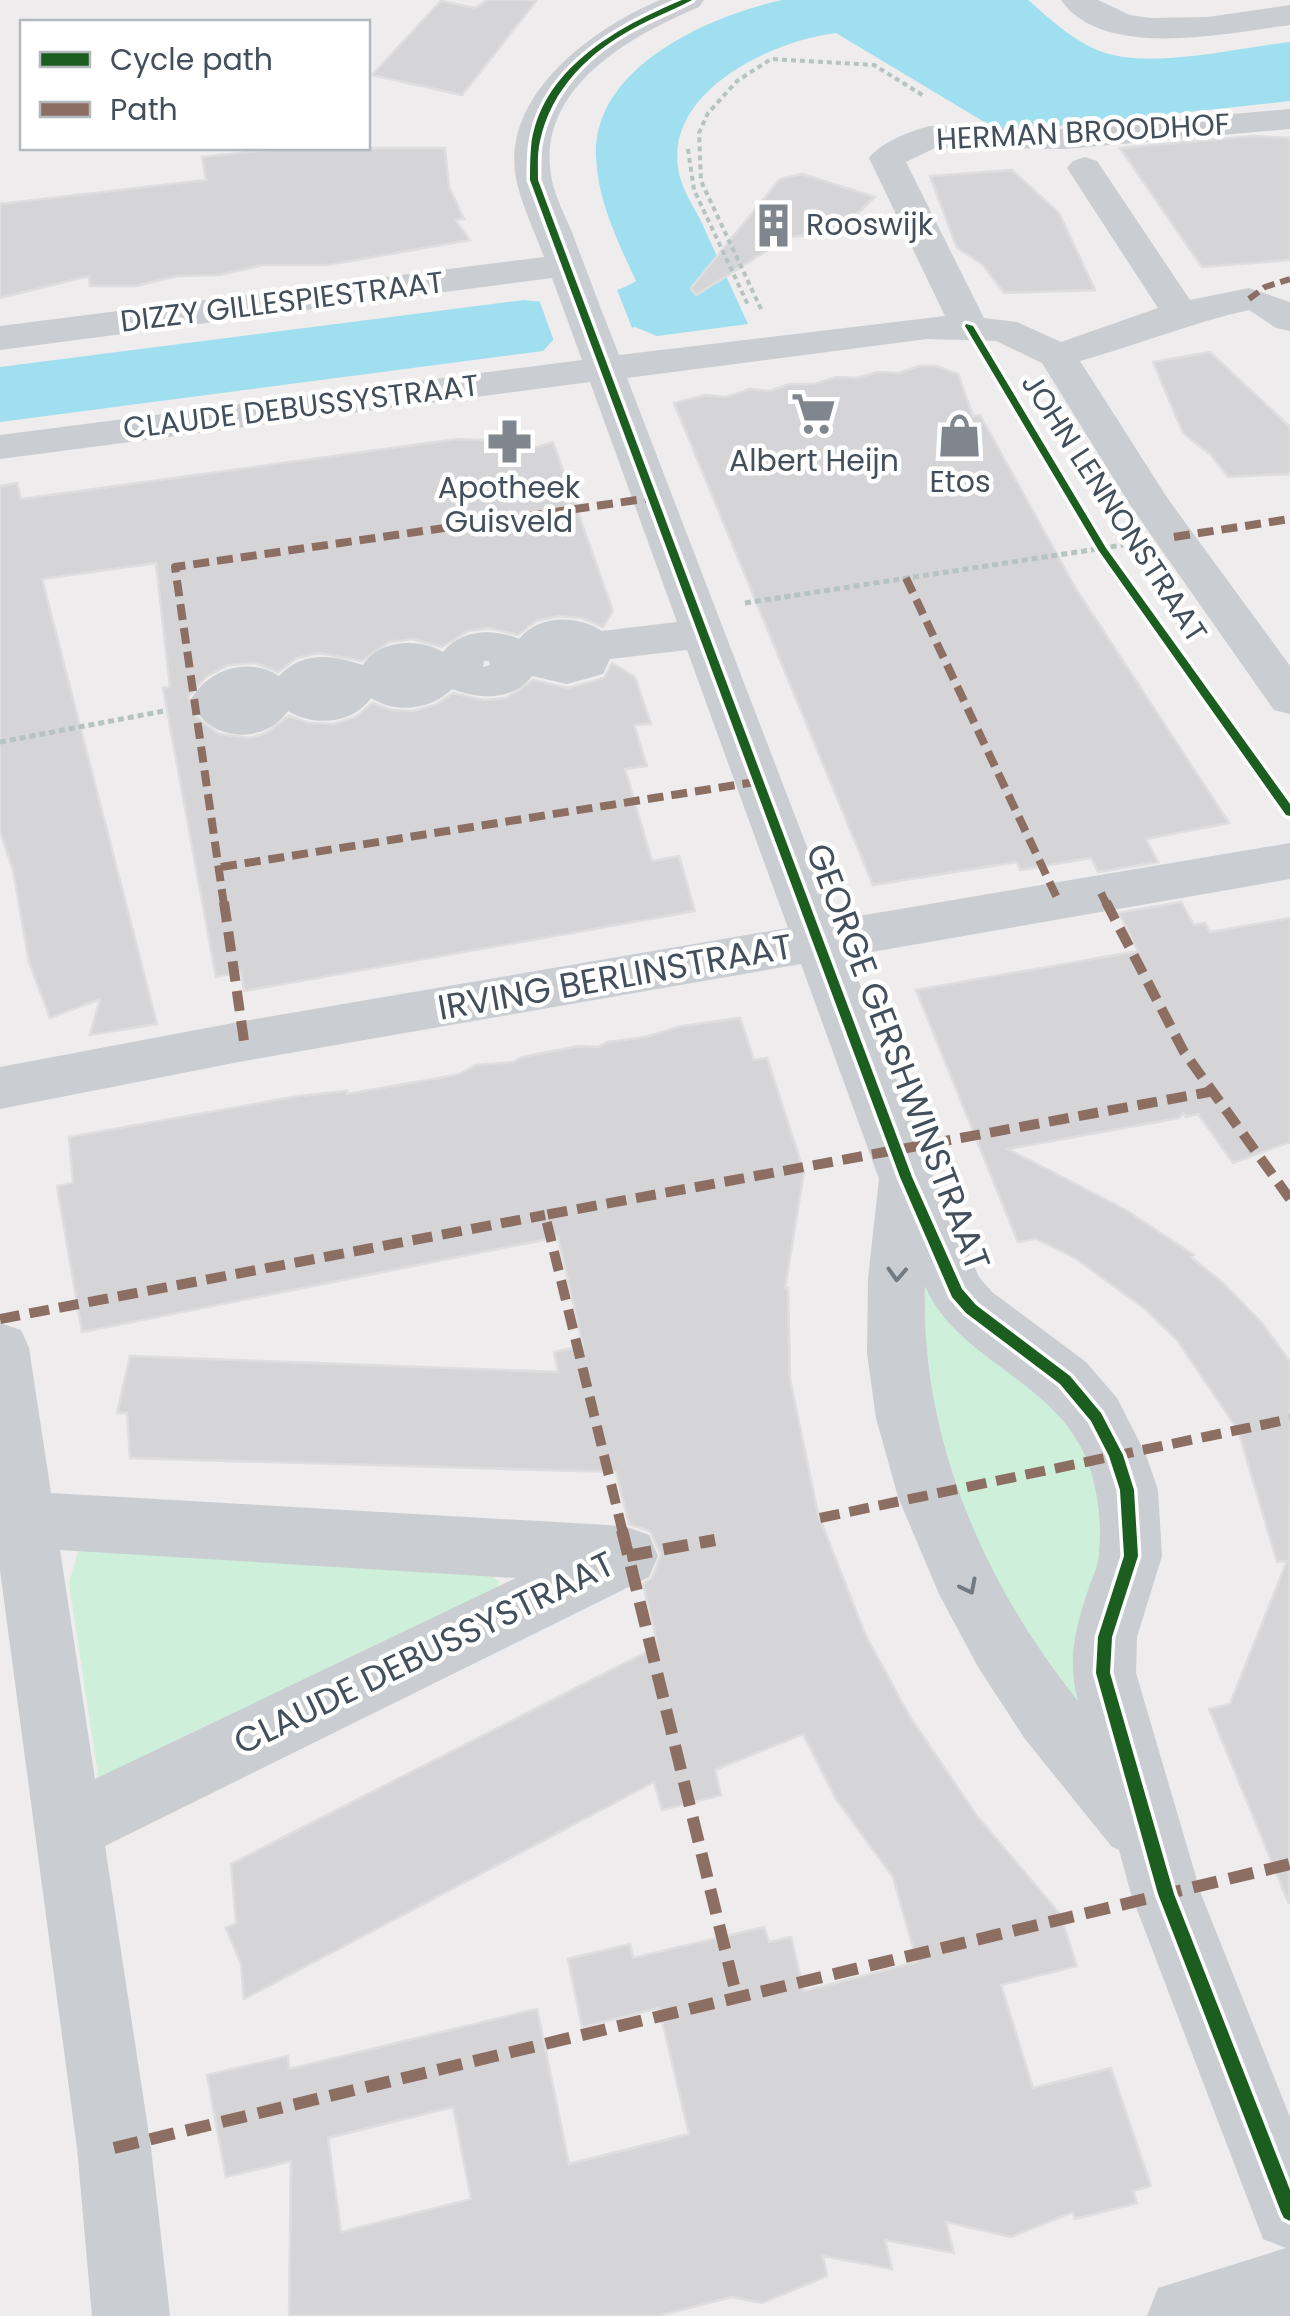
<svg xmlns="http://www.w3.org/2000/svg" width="1290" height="2316" viewBox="0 0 1290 2316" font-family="Poppins,sans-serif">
	<rect width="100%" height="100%" fill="#eeecec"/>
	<path fill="#ceefda" d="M926 1280 1084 1437 1106 1506 1083 1711 1004 1605 940 1453 918 1281Z
		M79 1548 480 1564 499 1582 486 1610 112 1795 98 1775 69 1583Z"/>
	<path fill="#9fdff0" d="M782 0H1028C1050 19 1070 38 1097 50 1147 71 1236 48 1290 42V101L1001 132 836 33C770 41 658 94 680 177 684 192 693 206 700 219 716 254 732 289 748 324L657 336 635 327 554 339 543 351 0 422V367L524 300C558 305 607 299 636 281 618 242 598 202 596 157 592 67 709 16 782 0Z"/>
	<path fill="#eeecec" d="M616 287 632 328 657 337 654 340 627 330 562 339 555 344 538 297 547 300 611 292Z"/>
	<path fill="#d5d4d7" stroke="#dfdedf" stroke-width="2.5" fill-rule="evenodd" d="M488 0H537L462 95 372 75 441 1 475 8Z
		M1254 136 1290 138V260L1202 267 1120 148Z
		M287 148H445L449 187 464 219 455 220 470 240 327 265H263L220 275 177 276 136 286H90L89 276 0 298V204L206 180 202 157Z
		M1012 170 1059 213 1095 290 1004 293 982 264 957 248 930 176Z
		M802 174 875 197 836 233 789 237 696 295 691 288 780 179Z
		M1210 352 1290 427V474L1228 477 1211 455 1183 433 1153 362Z
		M919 366H936L958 374 973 416 980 415 1076 589 1229 823 1146 839 1158 862 1098 872 1091 858 1020 870 1017 862 873 885 674 403 705 395 726 397 750 389 770 391 789 384H814L837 377 856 378 878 372 899 373Z
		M457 439 503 441 500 459 553 442 613 611 603 627 582 618 558 616 536 621 518 635 489 628 468 631 442 647 412 639 389 642 362 661 319 653 297 658 278 672 256 663 229 665 206 677 188 697 194 715 219 734 250 738 266 733 289 716 309 723 333 724 356 717 372 703 391 710 413 711 435 705 453 693 483 700 506 698 533 680 568 688 604 678 612 663 635 677 651 724 634 725 647 766 625 769 652 861 679 856 695 911 244 991 241 972 216 977 163 688 170 687 156 563 42 579 157 1024 90 1035 100 999 50 1018 29 962 13 870 0 831V486L17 483 21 499Z
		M1181 902 1194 925 1205 923 1210 932 1290 918V1142L1233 1163 1198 1114 1186 1117 1183 1113 1179 1118 1008 1149 1126 1210 1194 1255 1191 1257 1223 1283 1262 1323 1290 1362 1289 1904 1209 1709 1230 1704 1287 1561 1277 1562 1238 1430 1177 1340 1145 1309 1075 1258 1036 1239 1018 1242 916 990 1138 951 1119 913Z
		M740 1018 754 1060 767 1058 804 1172 785 1288H788L790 1379 818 1514 865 1634 910 1717 977 1816 1060 1914 1077 1966 1001 1985 1033 2088 1111 2068 1151 2186 1133 2191 1137 2203 1075 2219 1073 2212 1011 2237 946 2222 954 2253 885 2240 892 2269 823 2256 827 2276 762 2303 732 2297 658 2316H289L291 2161 226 2177 207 2075 288 2056 289 2069 537 2009 569 2164 689 2134 659 2008 582 2027 568 1959 630 1944 633 1958 764 1927 769 1942 791 1937 804 1991 917 1962 893 1877 836 1799 803 1734 715 1770 721 1795 662 1810 654 1782 244 1999 241 1964 226 1928 236 1923 231 1864 658 1646 643 1584 652 1578 661 1555 650 1531 629 1524 616 1472 130 1458 127 1413H117L130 1356 558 1372 554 1352 583 1346 558 1237 82 1332 57 1186 73 1183 69 1137 299 1096 347 1091V1094L439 1078 459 1074 476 1065 513 1062 522 1057 579 1046 598 1047 608 1042 645 1037 682 1026ZM453 2107 471 2199 341 2232 328 2138Z"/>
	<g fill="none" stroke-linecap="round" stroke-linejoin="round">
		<path stroke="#b6c3c0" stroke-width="4" stroke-dasharray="5 4" stroke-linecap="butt" d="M688 149 694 190 749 307
			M761 309 701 181 699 133 708 113 737 81 771 59 874 65 924 96"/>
		<path stroke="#b6c3c0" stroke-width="5" stroke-dasharray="6 4" stroke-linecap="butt" d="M745 603 1123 545
			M0 742 164 711"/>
		<path fill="#cacdd1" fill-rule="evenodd" d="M660 0H704L699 7C630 36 533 89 552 181 556 198 565 216 572 232 587 273 603 314 619 355L945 316 869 158C881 142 912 130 931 126L1065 129 1290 109V129L1065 149 937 147 906 162 984 318 1017 322 1061 342 1158 308 1067 168 1073 161 1085 157 1097 161 1190 300 1249 288 1290 302V331L1276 328 1249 310C1190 323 1138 345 1080 361L1168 499 1290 666V714L1274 710 1130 505 1042 363 996 341 927 339 627 378 835 920 1290 843V879L849 956 934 1177 979 1277 992 1292 1086 1362 1117 1398 1146 1455 1158 1490 1162 1556 1137 1637 1136 1673 1201 1894 1290 2117V2316H1147L1158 2288 1286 2248 1263 2239 1131 1894 1119 1850 1112 1847 1025 1739 978 1667 939 1594 898 1497 876 1418 867 1353 868 1279 879 1179 801 964 244 1061 0 1109V1067L244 1021 788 928 687 650 610 659 603 674 567 684 532 676C512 702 479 699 452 689 431 710 396 714 371 698 353 724 314 727 288 711 263 747 204 741 191 699 209 669 248 656 279 676 304 650 332 655 363 665 380 639 419 638 443 652 461 629 494 628 519 639 539 614 578 615 602 631L677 622 590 382 0 459V435L582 360 552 278 0 350V326L544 257C535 233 523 208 517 183 497 97 593 28 660 0ZM484 661H489L490 665 483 667ZM925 1286C958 1362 1058 1381 1088 1463 1098 1490 1102 1524 1099 1553 1099 1565 1092 1578 1088 1590 1075 1630 1067 1660 1078 1701 984 1584 920 1437 925 1286Z
			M1061 0H1098L1130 15 1150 18 1208 17 1290 5V25C1229 33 1103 61 1061 0Z
			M0 1323 21 1330 29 1348 51 1493 624 1526 649 1535 658 1556 649 1577 105 1846 151 2148 170 2316H92L77 2148 0 1570ZM60 1550 516 1578 95 1779Z"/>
		<path stroke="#8d6e63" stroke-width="6" stroke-dasharray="12 6" stroke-linecap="butt" d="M1249 299 1265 287 1290 279"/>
		<path stroke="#8d6e63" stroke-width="8" stroke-dasharray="16 8" stroke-linecap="butt" d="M1174 537 1290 519
			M906 578 1058 900
			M221 867 761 781
			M1101 893 1107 905
			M224 905 175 567 651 498"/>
		<path stroke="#8d6e63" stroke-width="10" stroke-dasharray="20 10" stroke-linecap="butt" d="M224 902 244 1041
			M1106 902 1184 1052 1290 1199
			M0 1319 545 1215
			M820 1518 1290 1419
			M623 1533 545 1215 1209 1092"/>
		<path stroke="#8d6e63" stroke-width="12" stroke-dasharray="25 12" stroke-linecap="butt" d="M622 1530 737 1998
			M627 1556 715 1540
			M114 2148 1290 1864"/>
		<defs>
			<path id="cycleway" d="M682 0H692C674 10 654 17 636 27 590 51 551 89 540 141 537 154 538 167 538 180L912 1177 962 1289 976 1305 1070 1376 1101 1413 1123 1455 1134 1490 1138 1556 1112 1637 1110 1673 1174 1894 1290 2190V2221L1284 2218 1281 2212 1158 1894 1096 1673 1098 1637 1124 1556 1120 1490 1109 1456 1091 1421 1060 1384 966 1313 952 1297 900 1177 530 180C530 170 530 159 531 148 539 70 617 27 682 0Z
				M966 324 973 326 1106 548 1290 804V816L1286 815 1099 551 965 326Z"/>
		</defs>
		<use href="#cycleway" stroke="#fff" stroke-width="7"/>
		<use href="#cycleway" fill="#1b5e20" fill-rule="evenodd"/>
	</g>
	<defs><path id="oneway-chevron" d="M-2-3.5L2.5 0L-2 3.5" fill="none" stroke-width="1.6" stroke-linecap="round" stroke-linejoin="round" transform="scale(2.5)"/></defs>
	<g stroke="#727b84">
		<use href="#oneway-chevron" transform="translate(897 1274) rotate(93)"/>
		<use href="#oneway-chevron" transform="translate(969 1587) rotate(63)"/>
	</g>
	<defs>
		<symbol id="building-bare" viewBox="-9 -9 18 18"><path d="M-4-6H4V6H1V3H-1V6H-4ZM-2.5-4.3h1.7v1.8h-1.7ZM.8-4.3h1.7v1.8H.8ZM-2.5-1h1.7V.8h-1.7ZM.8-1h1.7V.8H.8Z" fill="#7f868d" stroke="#fff" stroke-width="2.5" paint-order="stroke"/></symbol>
		<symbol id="supermarket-bare" viewBox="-9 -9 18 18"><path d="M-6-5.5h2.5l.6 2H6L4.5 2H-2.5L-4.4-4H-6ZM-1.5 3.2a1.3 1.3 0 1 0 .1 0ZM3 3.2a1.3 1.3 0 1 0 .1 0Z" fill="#7f868d" stroke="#fff" stroke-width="2.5" paint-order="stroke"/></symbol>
		<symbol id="shop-bare" viewBox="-9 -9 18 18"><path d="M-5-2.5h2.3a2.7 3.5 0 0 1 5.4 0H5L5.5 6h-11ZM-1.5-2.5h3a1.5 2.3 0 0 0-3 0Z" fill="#7f868d" stroke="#fff" stroke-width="2.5" paint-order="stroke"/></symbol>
		<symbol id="pharmacy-bare" viewBox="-9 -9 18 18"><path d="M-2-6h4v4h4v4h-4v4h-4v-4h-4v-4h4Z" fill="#7f868d" stroke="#fff" stroke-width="2.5" paint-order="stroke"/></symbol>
	</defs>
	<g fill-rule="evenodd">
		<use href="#building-bare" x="742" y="194" width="63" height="63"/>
		<use href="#supermarket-bare" x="782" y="382" width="63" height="63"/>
		<use href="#shop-bare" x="928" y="404" width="63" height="63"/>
		<use href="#pharmacy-bare" x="478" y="410" width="63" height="63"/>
	</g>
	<g text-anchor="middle" stroke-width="9" stroke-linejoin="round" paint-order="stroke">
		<g font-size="30" fill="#434f5a" stroke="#fff">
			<text transform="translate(1083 132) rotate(-3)" y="10">HERMAN BROODHOF</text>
			<text transform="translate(282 302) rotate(-7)" y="10">DIZZY GILLESPIESTRAAT</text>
			<text transform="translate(301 407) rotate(-7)" y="10">CLAUDE DEBUSSYSTRAAT</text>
			<text transform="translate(1114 508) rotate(57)" y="10">JOHN LENNONSTRAAT</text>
		</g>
		<g font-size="30" fill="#434f5a" stroke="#fff">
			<text x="806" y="235" text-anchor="start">Rooswijk</text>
			<text x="814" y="471">Albert Heijn</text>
			<text x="960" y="492">Etos</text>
			<text x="509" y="498">Apotheek<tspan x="509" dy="34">Guisveld</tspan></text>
		</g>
		<g font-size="35" fill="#434f5a" stroke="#fff">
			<text transform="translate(615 977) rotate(-10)" y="12">IRVING BERLINSTRAAT</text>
			<text transform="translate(898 1057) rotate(69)" y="12">GEORGE GERSHWINSTRAAT</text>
			<text transform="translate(424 1653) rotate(-26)" y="12">CLAUDE DEBUSSYSTRAAT</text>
		</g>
	</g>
	<rect x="20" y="20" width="350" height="130" fill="#ffffff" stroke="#b4b9bd" stroke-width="2.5"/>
	<rect x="40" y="52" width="50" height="15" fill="#1b5e20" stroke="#b4b9bd" stroke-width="2.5"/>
	<text x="110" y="70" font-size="30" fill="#434f5a">Cycle path</text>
	<rect x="40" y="102" width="50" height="15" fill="#8d6e63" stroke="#b4b9bd" stroke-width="2.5"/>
	<text x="110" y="120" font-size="30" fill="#434f5a">Path</text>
</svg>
